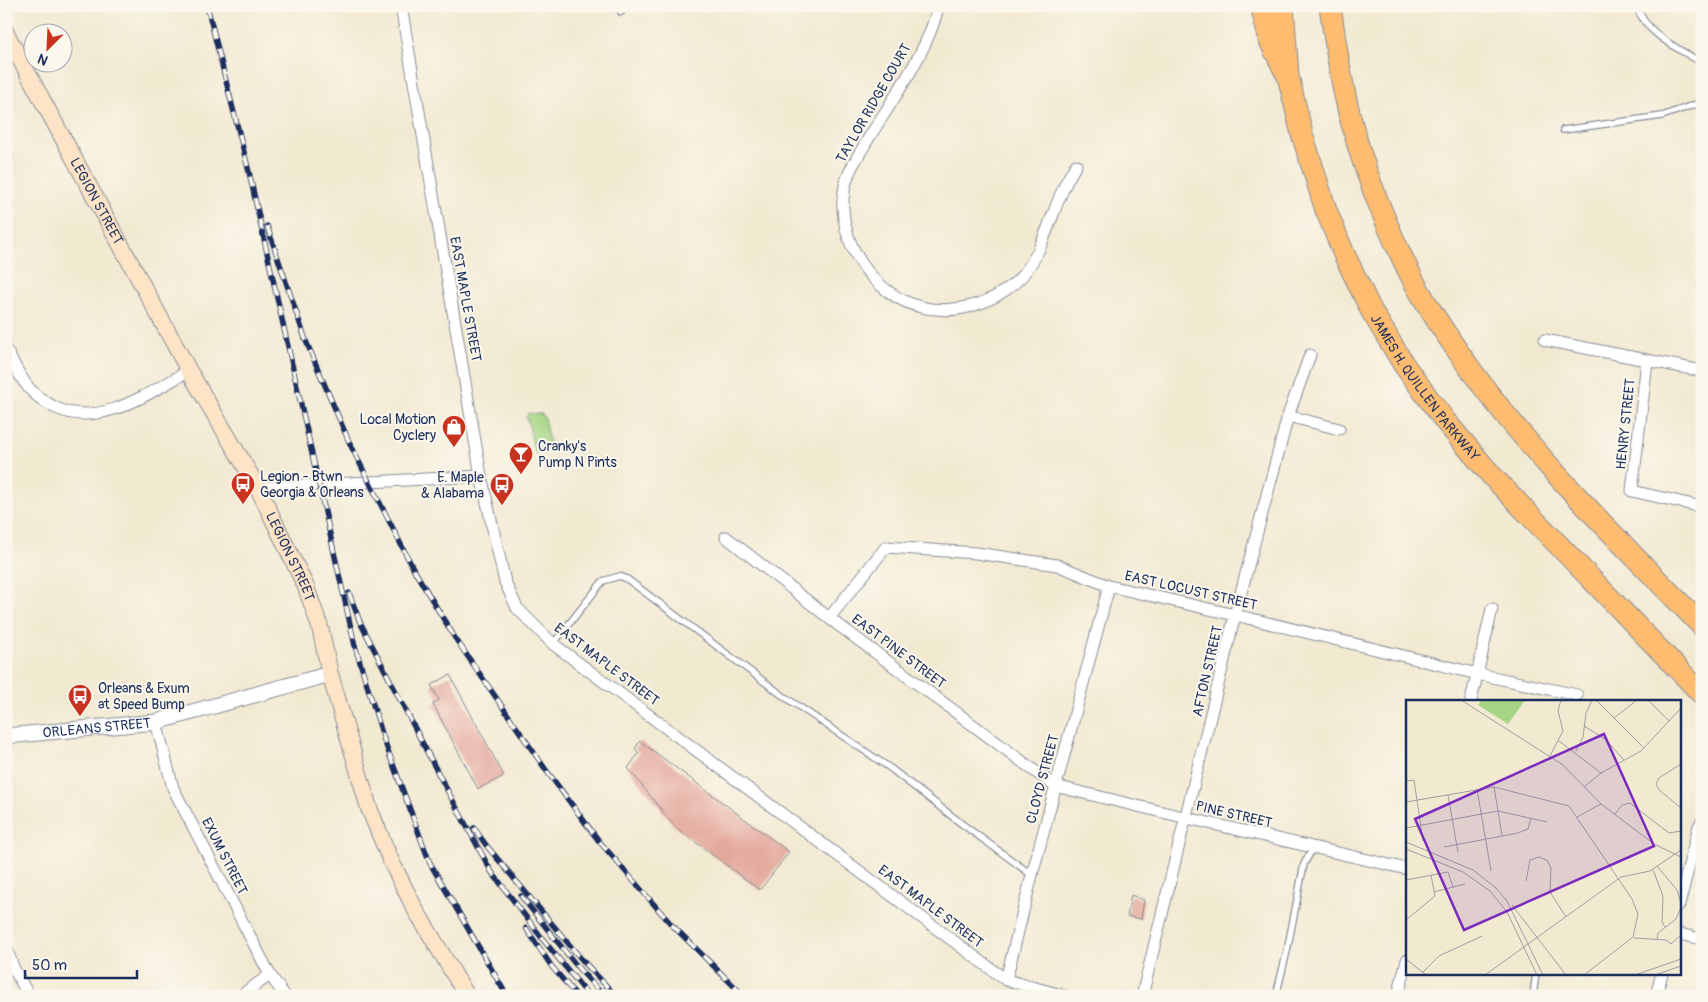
<svg xmlns="http://www.w3.org/2000/svg" width="1708" height="1002" viewBox="0 0 1708 1002" font-family="Pangolin,sans-serif">
	<rect width="100%" height="100%" fill="#fbf7ec"/>
	<filter id="ink" filterUnits="userSpaceOnUse"><feTurbulence type="fractalNoise" baseFrequency=".02" numOctaves="2"/><feDisplacementMap in="SourceGraphic" scale="10" xChannelSelector="R" yChannelSelector="G"/><feConvolveMatrix kernelMatrix="1 2 1 2 8 2 1 2 1" color-interpolation-filters="sRGB"/></filter>
	<filter id="wash" filterUnits="userSpaceOnUse"><feTurbulence type="fractalNoise" baseFrequency=".0096" numOctaves="4" result="noise"/><feDisplacementMap in="SourceGraphic" scale="20" xChannelSelector="R" yChannelSelector="G"/><feGaussianBlur stdDeviation="1.12" result="paint"/><feColorMatrix in="noise" values="0 0 0 0 0 0 0 0 0 0 0 0 0 0 0 0 0 1.4 0 .05"/><feComposite in="paint" operator="in"/></filter>
	<g filter="url(#wash)">
		<rect width="100%" height="100%" fill="#f2e9d1"/>
		<path fill="#a5d483" stroke="#608270" d="M528 413 542 414 544 418 550 446 549 451 536 453C530 442 532 429 526 418Z"/>
		<g id="blocks">
			<path fill="#e4a89c" d="M450 675 504 776 478 789 433 704 439 700 431 685Z
				M640 741 789 852 760 890 675 827 628 768 639 753 635 749Z
				M1131 895 1144 900 1141 919 1127 916Z"/>
		</g>
	</g>
	<g filter="url(#ink)">
		<use href="#blocks" fill-opacity="0" stroke="#868c98" stroke-width="1"/>
		<g fill="none" stroke-linecap="round" stroke-linejoin="round">
			<defs>
				<path id="service" d="M620 6 621 12
					M1637 6C1644 33 1679 49 1702 63
					M1563 130 1662 116 1702 102
					M553 644 603 581 620 576 627 579 782 695 890 768 962 824 1032 875
					M1276 996 1287 951 1304 864 1313 848
					M1533 996 1536 973"/>
				<path id="minor" d="M401 6 481 476 505 582 517 608 553 644 1006 980 1065 996
					M938 6C930 48 893 99 870 136 860 153 847 171 844 191 836 240 872 295 921 307 954 315 990 305 1016 282 1042 258 1050 216 1065 185 1068 178 1072 172 1076 165
					M1545 340 1702 371
					M6 350C12 361 18 373 25 383 32 394 43 401 54 407 100 430 149 392 189 371
					M1647 361 1632 491 1702 507
					M1288 416 1339 429
					M258 488 481 476
					M726 537 829 618 1055 786 1187 818 1407 869
					M829 618 886 547 976 553 1057 565 1109 586 1235 615 1478 674 1577 695
					M1471 701 1492 609
					M156 722 173 788 270 975 285 996
					M1679 905 1699 826 1702 822
					M1679 934 1702 939
					M6 948 14 969 29 996
					M1006 980 1032 875 1109 586
					M240 996 270 975
					M1142 996 1235 615 1288 416 1310 355
					M1398 996 1407 960
					M1656 996 1662 973"/>
				<g id="tertiary">
					<path id="s1" d="M6 736 156 722 330 674"/>
				</g>
				<g id="secondary">
					<path id="s2" d="M6 33 189 371 258 488 306 587 320 627 330 674 369 808 390 859 415 909 467 996"/>
				</g>
				<g id="motorway">
					<path d="M1261 6 1270 41 1285 71"/>
					<path id="s3" d="M1283 6 1288 76 1302 134 1326 210 1344 254 1371 310 1404 365 1445 421 1492 476 1702 694"/>
					<path d="M1330 6C1336 47 1342 89 1353 128 1366 175 1388 229 1409 272 1423 300 1441 327 1459 353 1528 453 1617 538 1702 626"/>
				</g>
			</defs>
			<use href="#service" stroke="#868c98" stroke-width="8"/>
			<use href="#minor" stroke="#868c98" stroke-width="13"/>
			<use href="#tertiary" stroke="#868c98" stroke-width="17"/>
			<use href="#secondary" stroke="#868c98" stroke-width="18"/>
			<use href="#motorway" stroke="#868c98" stroke-width="23"/>
			<use href="#service" stroke="#fff" stroke-width="5.5"/>
			<use href="#minor" stroke="#fff" stroke-width="11"/>
			<use href="#tertiary" stroke="#fff" stroke-width="15"/>
			<use href="#secondary" stroke="#fee4c6" stroke-width="16"/>
			<use href="#motorway" stroke="#fdbc70" stroke-width="21"/>
			<defs>
				<path id="rail" d="M207 6 249 172 355 646 384 740 430 863 507 996
					M267 226 306 341 350 444 414 570 455 638 546 770 599 841 671 924 744 996
					M349 593 360 622 439 775 491 871 545 942 589 996
					M474 828 486 845 583 961 616 996
					M521 896 580 970 604 996
					M526 928 552 967 577 996"/>
			</defs>
			<use href="#rail" stroke="#1b2f5e" stroke-width="5.5"/>
			<use href="#rail" stroke="#fbf7ec" stroke-width="4" stroke-dasharray="11" stroke-linecap="butt"/>
		</g>
	</g>
	<defs>
		<symbol id="shop-pin" viewBox="-11 -11 22 30"><path d="M0 17L-7.5 6A9.5 9.5 0 1 1 7.5 6Z" fill="#c8321e" stroke="#fbf7ec"/><path d="M-5-2.5h2.3a2.7 3.5 0 0 1 5.4 0H5L5.5 6h-11ZM-1.5-2.5h3a1.5 2.3 0 0 0-3 0Z" fill="#fff"/></symbol>
		<symbol id="bar-pin" viewBox="-11 -11 22 30"><path d="M0 17L-7.5 6A9.5 9.5 0 1 1 7.5 6Z" fill="#c8321e" stroke="#fbf7ec"/><path d="M-6-5H6L.8 .8V4.5H3.5V6h-7V4.5H-.8V.8Z" fill="#fff"/></symbol>
		<symbol id="bus-pin" viewBox="-11 -11 22 30"><path d="M0 17L-7.5 6A9.5 9.5 0 1 1 7.5 6Z" fill="#c8321e" stroke="#fbf7ec"/><path d="M-5-6H5V4H4V6H2V4H-2V6H-4V4H-5ZM-3.5-4V0h7V-4ZM-3.5 1.2v1.5H-2V1.2ZM2 1.2v1.5H3.5V1.2Z" fill="#fff"/></symbol>
	</defs>
	<g fill-rule="evenodd">
		<use href="#shop-pin" x="440" y="413" width="28" height="38"/>
		<use href="#bar-pin" x="507" y="440" width="28" height="38"/>
		<use href="#bus-pin" x="229" y="470" width="28" height="38"/>
		<use href="#bus-pin" x="488" y="471" width="28" height="38"/>
		<use href="#bus-pin" x="66" y="682" width="28" height="38"/>
	</g>
	<g text-anchor="middle" stroke-width="4" stroke-linejoin="round" paint-order="stroke">
		<g font-size="14" fill="#1b2f5e" stroke="#fbf7ec">
			<text transform="translate(873 103) rotate(-60)" y="5">TAYLOR RIDGE COURT</text>
			<text dy="5" stroke="none"><textPath href="#s2" startOffset="191">LEGION STREET</textPath></text>
			<text transform="translate(466 299) rotate(80)" y="5">EAST MAPLE STREET</text>
			<text dy="5" stroke="none"><textPath href="#s3" startOffset="414">JAMES H. QUILLEN PARKWAY</textPath></text>
			<text transform="translate(1625 424) rotate(-84)" y="5">HENRY STREET</text>
			<text dy="5" stroke="none"><textPath href="#s2" startOffset="596">LEGION STREET</textPath></text>
			<text transform="translate(1191 590) rotate(13)" y="5">EAST LOCUST STREET</text>
			<text transform="translate(899 651) rotate(37)" y="5">EAST PINE STREET</text>
			<text transform="translate(607 664) rotate(37)" y="5">EAST MAPLE STREET</text>
			<text transform="translate(1207 671) rotate(-77)" y="5">AFTON STREET</text>
			<text dy="5" stroke="none"><textPath href="#s1" startOffset="91">ORLEANS STREET</textPath></text>
			<text transform="translate(1042 779) rotate(-75)" y="5">CLOYD STREET</text>
			<text transform="translate(1234 814) rotate(13)" y="5">PINE STREET</text>
			<text transform="translate(225 856) rotate(63)" y="5">EXUM STREET</text>
			<text transform="translate(931 906) rotate(37)" y="5">EAST MAPLE STREET</text>
		</g>
		<g font-size="14" fill="#1b2f5e" stroke="#fbf7ec" text-anchor="start">
			<text x="436" y="424" text-anchor="end">Local Motion<tspan x="436" dy="16">Cyclery</tspan></text>
			<text x="538" y="451">Cranky's<tspan x="538" dy="16">Pump N Pints</tspan></text>
			<text x="260" y="481">Legion - Btwn<tspan x="260" dy="16">Georgia &amp; Orleans</tspan></text>
			<text x="484" y="482" text-anchor="end">E. Maple<tspan x="484" dy="16">&amp; Alabama</tspan></text>
			<text x="98" y="693">Orleans &amp; Exum<tspan x="98" dy="16">at Speed Bump</tspan></text>
		</g>
	</g>
	<g transform="translate(1406 700)">
		<rect width="275" height="275" fill="#f2e9d1"/>
		<path d="M76 0H119L102 24 72 5Z" fill="#a5d483"/>
		<path fill="none" stroke="#9c9fa3" stroke-width="1" d="M55 0 157 65 195 104 248 144 275 157M190 0 238 48M242 0 263 21M208 18 231 0M178 26 199 39 218 60M153 41 195 73M170 51 177 37 180 13 186 0M144 56 157 31 152 11 155 0M275 64 253 78 250 84 253 90 275 108M0 81 8 80 17 141M88 87 96 135M178 87 195 73 235 51 275 8M71 89 85 171M42 95 52 152M0 102 88 87 163 106 226 199 232 214 227 237 178 275M209 114 216 105 224 103 263 133 275 131M171 117 195 104M0 128 92 111 141 122M0 142 67 170 90 188 101 201 137 275M38 147 112 133 122 129 125 118M0 149 57 172 84 191 101 212 131 275M251 166 271 190 275 203M247 170 257 196 256 222 259 227M0 180 42 172 47 187M120 181 124 160 133 157 141 160 145 168 144 192 160 217M28 192 59 184M106 205 160 275M0 220 29 196 25 175M228 238 260 240 265 244 275 235M251 240 252 233 270 219 275 208M0 259 20 275M17 272 33 256 76 236M79 275 215 177 244 171 275 150M229 275 275 259M249 275 275 266"/>
		<path fill="#7b2cbf" fill-opacity="0.15" stroke="#7b2cbf" stroke-width="2.5" d="M198 34 248 146 58 230 9 119Z"/>
		<rect width="275" height="275" fill="none" stroke="#1b2f5e" stroke-width="2.5"/>
	</g>
	<rect width="1708" height="1002" fill="none" stroke="#fbf7ec" stroke-width="25"/>
	<g transform="translate(48 48) rotate(204)"><circle r="24" fill="#fbf7ec" stroke="#a1a7b3"/>
	<path d="M0-4L9 19L0 12L-9 19Z" fill="#c8321e"/>
	<text y="-8" font-size="14" font-weight="bold" text-anchor="middle" fill="#1b2f5e">N</text>
	</g>
	<path d="M25 970v8h112v-8" fill="none" stroke="#1b2f5e" stroke-width="2.5"/>
	<text x="32" y="970" font-size="15" fill="#1b2f5e" stroke="#fbf7ec" stroke-width="4" paint-order="stroke">50 m</text>
</svg>
